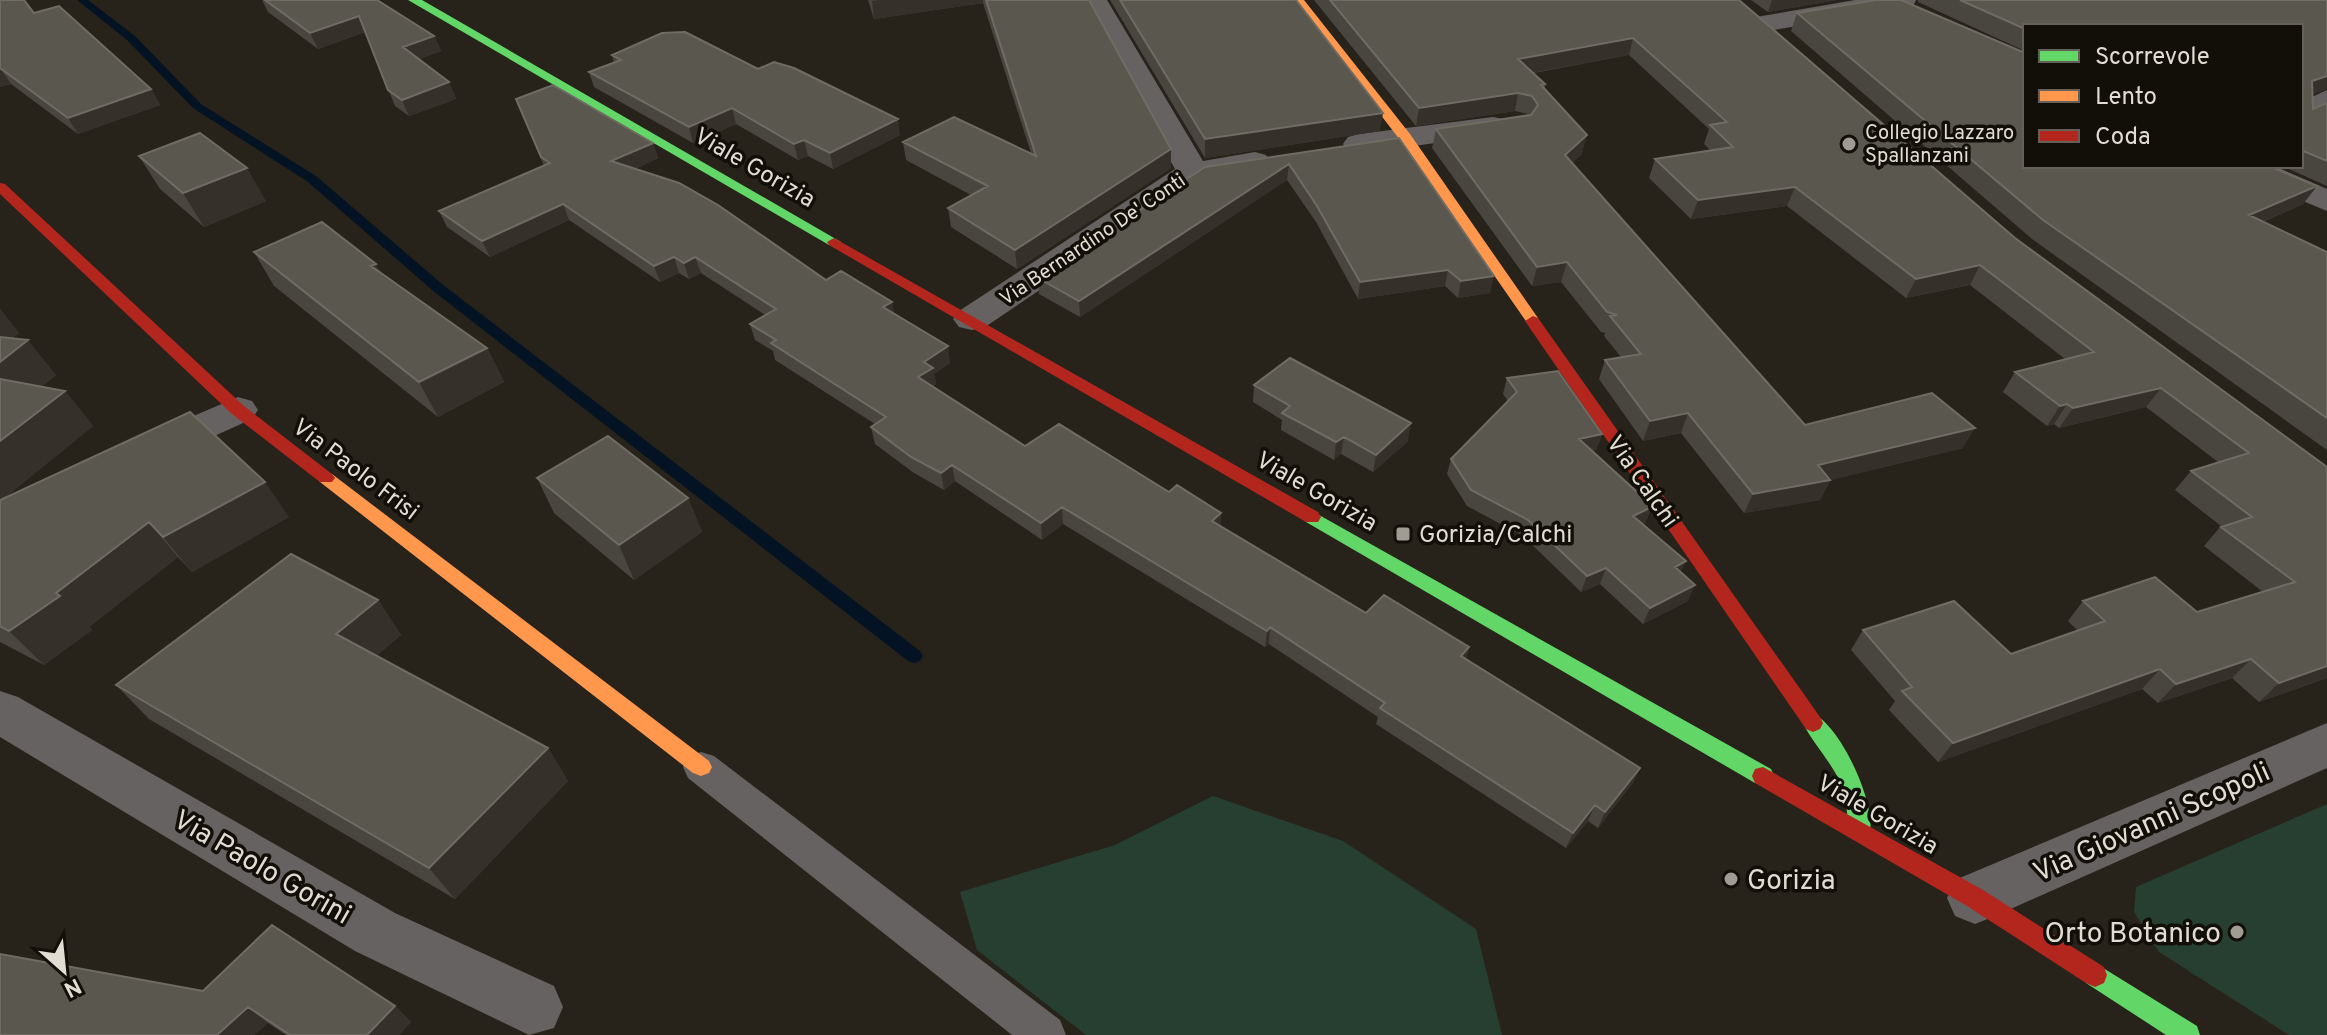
<svg xmlns="http://www.w3.org/2000/svg" width="2327" height="1035" viewBox="0 0 2327 1035" font-family="Overpass,sans-serif">
	<rect width="100%" height="100%" fill="#27231b"/>
	<path fill="#273f31" d="M1213 796 1343 841 1476 929 1502 1035H1086L977 950 960 892 1115 845Z
		M2327 804V1035H2289L2159 952 2134 912 2136 887Z"/>
	<g fill="none" stroke-linecap="round" stroke-linejoin="round">
		<path fill="#041323" fill-rule="evenodd" d="M77 0H88L135 36 201 104 316 176 442 284 920 651 923 656 920 661 914 663 908 661 432 290 308 182 193 108 127 40Z"/>
		<path fill="#666261" fill-rule="evenodd" d="M701 752 714 756 1060 1020 1066 1035H1012L688 778 683 767 688 756Z"/>
		<path fill="#666261" fill-rule="evenodd" d="M1081 0H1107L1203 161 1255 152 1266 155 1271 162 1266 169 1203 180 985 327 972 330 959 327 953 319 959 311 1175 169Z
			M1855 0H1916L1913 6 1903 8 1762 32 1752 30 1748 24 1752 18 1762 16Z
			M2327 90V112L2301 124V102Z
			M1493 117 1504 119 1509 126 1504 133 1359 154 1348 151 1343 144 1348 137 1359 134Z
			M2230 166H2274L2327 189V211L2235 173Z
			M238 397 252 401 258 410 252 419 150 465 135 461 129 451 135 441Z
			M0 691 18 697 395 913 554 986 563 1007 554 1028 529 1035 355 951 0 737Z
			M2327 723V768L1995 916 1975 924 1955 916 1947 898 1955 880Z"/>
		<path fill="#63d668" fill-rule="evenodd" d="M408 0H422L841 242 834 246 829 245Z
			M1312 511 1771 769 1774 776 1771 783 1763 785 1755 783 1306 522 1303 517 1306 512Z
			M1813 714C1840 724 1881 811 1868 839L1860 842 1852 839C1845 824 1849 805 1843 789 1834 764 1814 746 1803 723L1806 717Z
			M2095 963 2197 1026 2200 1035H2166L2086 983 2083 975 2086 967Z"/>
		<path fill="#ff974d" fill-rule="evenodd" d="M1292 0H1304L1410 134 1538 318V324H1528L1400 140Z
			M326 472 332 474 709 761 712 767 709 773 701 776 693 773 320 482 317 478 320 474Z"/>
		<path fill="#b3261e" fill-rule="evenodd" d="M0 183 5 184 244 406 332 474 335 478 332 482H320L232 414 0 194Z
			M834 238 1318 512 1321 517 1318 522H1306L829 245 827 242Z
			M1533 316 1538 318 1820 717 1823 723 1820 729 1813 732 1806 729 1525 321Z
			M1763 767 1983 890 2104 967 2107 975 2104 983 2095 987 2086 983 1967 906 1755 783 1752 776 1755 769Z"/>
	</g>
	<path fill="#49463f" d="M0 0 34 13 151 89 160 105 78 134 11 84 0 87Z
		M262 0H377L434 36 441 51 419 59 449 82 456 99 409 116 395 106 365 32 318 49 268 12Z
		M868 0H1089L1171 168 1017 269 951 227 948 208 971 195 906 160 903 142 1031 153 983 3 874 19Z
		M1110 0H1296L1380 131 1205 158Z
		M1314 0H1739L2015 238 2327 467V678L2259 702 2232 678 2158 703 2142 689 1938 762 1889 710 1895 701 1851 650 1863 630 2011 654 2078 631 2068 621 2083 601 2197 612 2263 592 2204 546 2221 526 2175 490 2191 471 2218 462 2146 407 2059 428 2054 424 2047 426 2003 392 2015 372 2065 359 1970 285 1906 298 1787 206 1691 219 1649 178 1655 159 1711 151 1704 144 1709 129 1629 55 1534 73 1545 84V89L1582 154 1572 163 1805 425 1963 448 1830 480 1820 500 1744 513 1681 433 1643 441 1599 379 1605 360 1621 357 1604 336 1605 333 1601 332 1561 282 1532 286 1432 148 1436 129 1528 114 1515 111 1416 126Z
		M1751 0H1837L1768 12Z
		M1918 0H2327V89L2313 94V109L2327 103V186L2282 166H2301V26H2025V51L1918 2Z
		M1797 13 2025 166 2317 186 2303 204 2263 222 2327 252V450L2032 239 1791 31Z
		M612 55 758 69 900 135 833 169 808 156 798 160 736 124 693 143 594 87 589 72 614 63Z
		M516 99 653 143 658 158 635 169 826 280 892 302 894 313 950 363 934 374 936 384 933 386 1025 446 1221 526 1366 613 1469 647 1466 659 1640 768 1632 784 1598 828 1588 821 1566 848 1376 724 1378 717 1269 644 1265 647 1063 524 1042 540 955 481 944 490 914 473 875 444 871 427 875 424 775 360 773 351 755 340 750 324 765 315 701 273 689 279 679 273 660 282 569 220 490 257 447 227 439 211 544 166Z
		M1399 138 1490 293 1458 298 1445 286 1358 299 1316 222 1287 180 1080 317 1039 294 1038 278 1205 167Z
		M139 156 266 201 204 227 160 189Z
		M254 252 381 273 487 348 504 382 438 417 274 286Z
		M0 309 19 333 12 338 56 375 41 387 65 391 93 426 4 498 289 517 192 572 178 557 89 627 92 630 44 665 0 642Z
		M1507 378 1602 434 1596 450 1593 451 1652 507 1645 523 1643 524 1681 572 1688 601 1643 624 1600 584 1581 592 1523 536 1467 506 1447 474 1451 459 1508 401 1503 394Z
		M1254 385 1408 441 1373 472 1341 454 1334 460 1281 430 1282 420 1253 402Z
		M537 478 688 498 702 532 634 580 554 513Z
		M378 600 401 635 376 656 548 748 568 781 455 899 149 719 116 685Z
		M203 991 395 1006 411 1022 399 1035H286L268 1023 254 1035H0Z"/>
	<path fill="#35312a" d="M881 0H983V3L874 19 872 1Z
		M1772 0H1837L1768 12Z
		M359 16 367 31 318 49 310 33Z
		M434 36 441 51 410 63 403 47Z
		M1633 38 1629 55 1515 76 1518 59Z
		M0 68 11 84 0 87Z
		M2327 76V89L2301 99 2312 81Z
		M449 82 456 99 409 116 402 100Z
		M151 89 160 105 78 134 68 118Z
		M1518 93 1515 111 1416 126 1419 108Z
		M732 108 736 124 693 143 689 127Z
		M1383 113 1380 131 1205 158V139Z
		M898 119 900 135 833 169 830 153Z
		M1587 135 1582 154 1560 174 1565 155Z
		M804 140 808 156 798 160 794 144Z
		M653 143 658 158 617 177 611 161Z
		M1171 149V168L1017 269 1015 250Z
		M1289 164 1287 180 1080 317 1079 301Z
		M247 168 266 201 204 227 183 193Z
		M2317 186 2303 204 2235 234 2249 215Z
		M1795 187 1787 206 1691 219 1698 200Z
		M563 204 569 220 490 257 482 241Z
		M674 257 679 273 660 282 654 266Z
		M695 257 701 273 689 279 684 263Z
		M1567 262 1561 282 1532 286 1537 267Z
		M376 264 394 298 371 266Z
		M1980 265 1970 285 1906 298 1916 279Z
		M1448 270 1445 286 1358 299 1360 282Z
		M1494 276 1490 293 1458 298 1461 281Z
		M892 302 895 318 883 307Z
		M0 309 19 333 0 347Z
		M28 340 56 375 11 411 0 397V362Z
		M948 346 950 363 934 374 936 384 921 393 918 377 924 362Z
		M487 348 504 382 438 417 419 382Z
		M2161 388 2146 407 2059 428 2073 408Z
		M65 391 93 426 0 502V441Z
		M2067 404 2054 424 2047 426 2060 406Z
		M1688 413 1681 433 1643 441 1650 421Z
		M1411 423 1408 441 1373 472 1376 455Z
		M1975 428 1963 448 1830 480 1820 500 1744 513 1753 494 1818 465Z
		M1602 434 1596 450 1574 455 1579 439Z
		M1344 437 1341 454 1334 460 1336 442Z
		M952 465 955 481 944 490 941 473Z
		M265 482 289 517 192 572 163 537Z
		M688 498 702 532 634 580 619 545Z
		M1062 507 1063 524 1042 540 1041 523Z
		M1652 507 1645 523 1627 532 1633 516Z
		M1221 513V529L1212 521Z
		M149 522 178 557 89 627 92 630 44 665 9 631Z
		M1686 561 1679 576 1675 567Z
		M1606 568 1600 584 1581 592 1587 576Z
		M1695 585 1688 601 1643 624 1650 608Z
		M378 600 401 635 361 669 336 634Z
		M1270 627 1269 644 1265 647 1267 631Z
		M1469 647 1465 663 1461 656Z
		M2251 659 2232 678 2158 703 2176 684Z
		M2327 666V678L2259 702 2279 683Z
		M2160 669 2142 689 1938 762 1953 743Z
		M548 748 568 781 455 899 429 868Z
		M1640 768 1632 784 1598 828 1605 812Z
		M1595 805 1588 821 1566 848 1573 833Z
		M395 1006 411 1022 399 1035H367Z
		M248 1007 268 1023 254 1035H217Z"/>
	<path fill="#5a574f" stroke="#6f6c64" stroke-width="2" d="M0 0H24L34 13 59 6 151 89 68 118 0 68Z
		M265 0H377L434 36 403 47 449 82 402 100 388 90 359 16 310 33Z
		M986 0H1089L1171 149 1015 250 948 208 988 186 903 142 954 117 1036 156Z
		M1120 0H1296L1383 113 1205 139Z
		M1330 0H1739L2015 238 2327 467V666L2279 683 2251 659 2176 684 2160 669 1953 743 1902 691 1912 687 1863 630 1954 601 2011 654 2105 621 2083 601 2155 577 2197 612 2295 582 2221 527 2252 517 2191 471 2249 453 2161 388 2073 408 2067 404 2060 406 2015 372 2094 352 1980 265 1916 279 1795 187 1698 200 1655 159 1733 147 1710 125 1727 122 1633 38 1518 59 1545 84 1541 85 1587 135 1565 155 1805 425 1932 393 1975 428 1818 465 1830 480 1753 494 1688 413 1650 421 1605 360 1641 354 1610 316 1617 315 1607 312 1567 262 1537 267 1436 129 1531 115 1538 105 1532 96 1518 93 1419 108Z
		M1876 0H1901L2025 53V166H2269L2317 186 2249 215 2327 252V418L2043 220 1797 13Z
		M1960 0H2327V76L2312 81 2313 109 2327 103V161L2301 150V26H2025V29Z
		M685 32 758 69 774 62 794 68 898 119 830 153 804 140 794 144 732 108 689 127 589 72 621 60 612 55 662 33Z
		M553 85 653 143 611 161 679 183 718 205 826 280 841 271 892 302 883 307 948 346 924 362 933 368 918 377 1025 446 1059 424 1169 492 1177 485 1221 513 1212 521 1366 613 1384 595 1469 647 1461 656 1640 768 1605 812 1595 805 1573 833 1380 708 1385 703 1270 627 1267 631 1062 507 1041 523 952 465 941 473 911 457 871 427 886 417 771 343 776 340 750 324 776 309 695 257 684 263 674 257 654 266 563 204 482 241 439 211 550 163 541 157 516 99Z
		M200 133 247 168 183 193 139 156Z
		M1399 138 1494 276 1461 281 1448 270 1360 282 1317 206 1289 164 1079 301 1038 278 1205 167Z
		M322 222 376 264 371 266 487 348 419 382 254 252Z
		M0 337 28 340 0 362Z
		M1290 358 1411 423 1376 455 1344 437 1336 442 1282 413 1290 406 1254 385Z
		M1558 371 1602 434 1579 439 1648 502 1652 507 1633 516 1686 561 1675 567 1695 585 1650 608 1606 568 1587 576 1528 520 1471 490 1451 459 1517 392 1507 378Z
		M0 379 65 391 0 441Z
		M190 412 265 482 163 537 149 522 56 593 60 596 9 631 0 626V500Z
		M608 436 688 498 619 545 537 478Z
		M291 554 378 600 336 634 548 748 429 868 116 685Z
		M272 925 395 1006 367 1035H290L248 1007 217 1035H0V954L203 991Z"/>
	<g fill="#a09c93" stroke="#120f08" stroke-width="3">
		<circle cx="1849" cy="144" r="8"/>
		<rect x="1395" y="526" width="16" height="16" rx="4"/>
		<circle cx="1731" cy="879" r="8"/>
		<circle cx="2237" cy="932" r="8"/>
	</g>
	<g text-anchor="middle" stroke-width="7" stroke-linejoin="round" paint-order="stroke">
		<g font-size="20" fill="#e1ddd3" stroke="#120f08" text-anchor="start">
			<text x="1865" y="139">Collegio Lazzaro<tspan x="1865" dy="23">Spallanzani</tspan></text>
		</g>
		<g font-size="20" fill="#e1ddd3" stroke="#120f08">
			<text transform="translate(1092 239) rotate(-34)" y="7">Via Bernardino De' Conti</text>
		</g>
		<g font-size="24" fill="#e1ddd3" stroke="#120f08">
			<text transform="translate(755 167) rotate(30)" y="8">Viale Gorizia</text>
			<text transform="translate(356 469) rotate(37)" y="8">Via Paolo Frisi</text>
			<text transform="translate(1643 481) rotate(55)" y="8">Via Calchi</text>
			<text transform="translate(1317 491) rotate(30)" y="8">Viale Gorizia</text>
			<text transform="translate(1878 814) rotate(30)" y="8">Viale Gorizia</text>
		</g>
		<g font-size="24" fill="#e1ddd3" stroke="#120f08" text-anchor="start">
			<text x="1419" y="542">Gorizia/Calchi</text>
		</g>
		<g font-size="28" fill="#e1ddd3" stroke="#120f08">
			<text transform="translate(2151 821) rotate(-24)" y="10">Via Giovanni Scopoli</text>
			<text transform="translate(263 866) rotate(30)" y="10">Via Paolo Gorini</text>
		</g>
		<g font-size="28" fill="#e1ddd3" stroke="#120f08" text-anchor="start">
			<text x="1747" y="889">Gorizia</text>
			<text x="2221" y="942" text-anchor="end">Orto Botanico</text>
		</g>
	</g>
	<rect x="2023" y="24" width="280" height="144" fill="#120f08" stroke="#656159" stroke-width="2"/>
	<rect x="2039" y="50" width="40" height="12" fill="#63d668" stroke="#656159" stroke-width="2"/>
	<text x="2095" y="64" font-size="24" fill="#e1ddd3">Scorrevole</text>
	<rect x="2039" y="90" width="40" height="12" fill="#ff974d" stroke="#656159" stroke-width="2"/>
	<text x="2095" y="104" font-size="24" fill="#e1ddd3">Lento</text>
	<rect x="2039" y="130" width="40" height="12" fill="#b3261e" stroke="#656159" stroke-width="2"/>
	<text x="2095" y="144" font-size="24" fill="#e1ddd3">Coda</text>
	<g transform="translate(64 971) rotate(153)" stroke="#120f08" stroke-width="6" paint-order="stroke">
	<path d="M0-6L14 30L0 20L-14 30Z" fill="#e1ddd3"/>
	<text y="-12" font-size="22" font-weight="bold" text-anchor="middle" fill="#e1ddd3">N</text>
	</g>
</svg>
